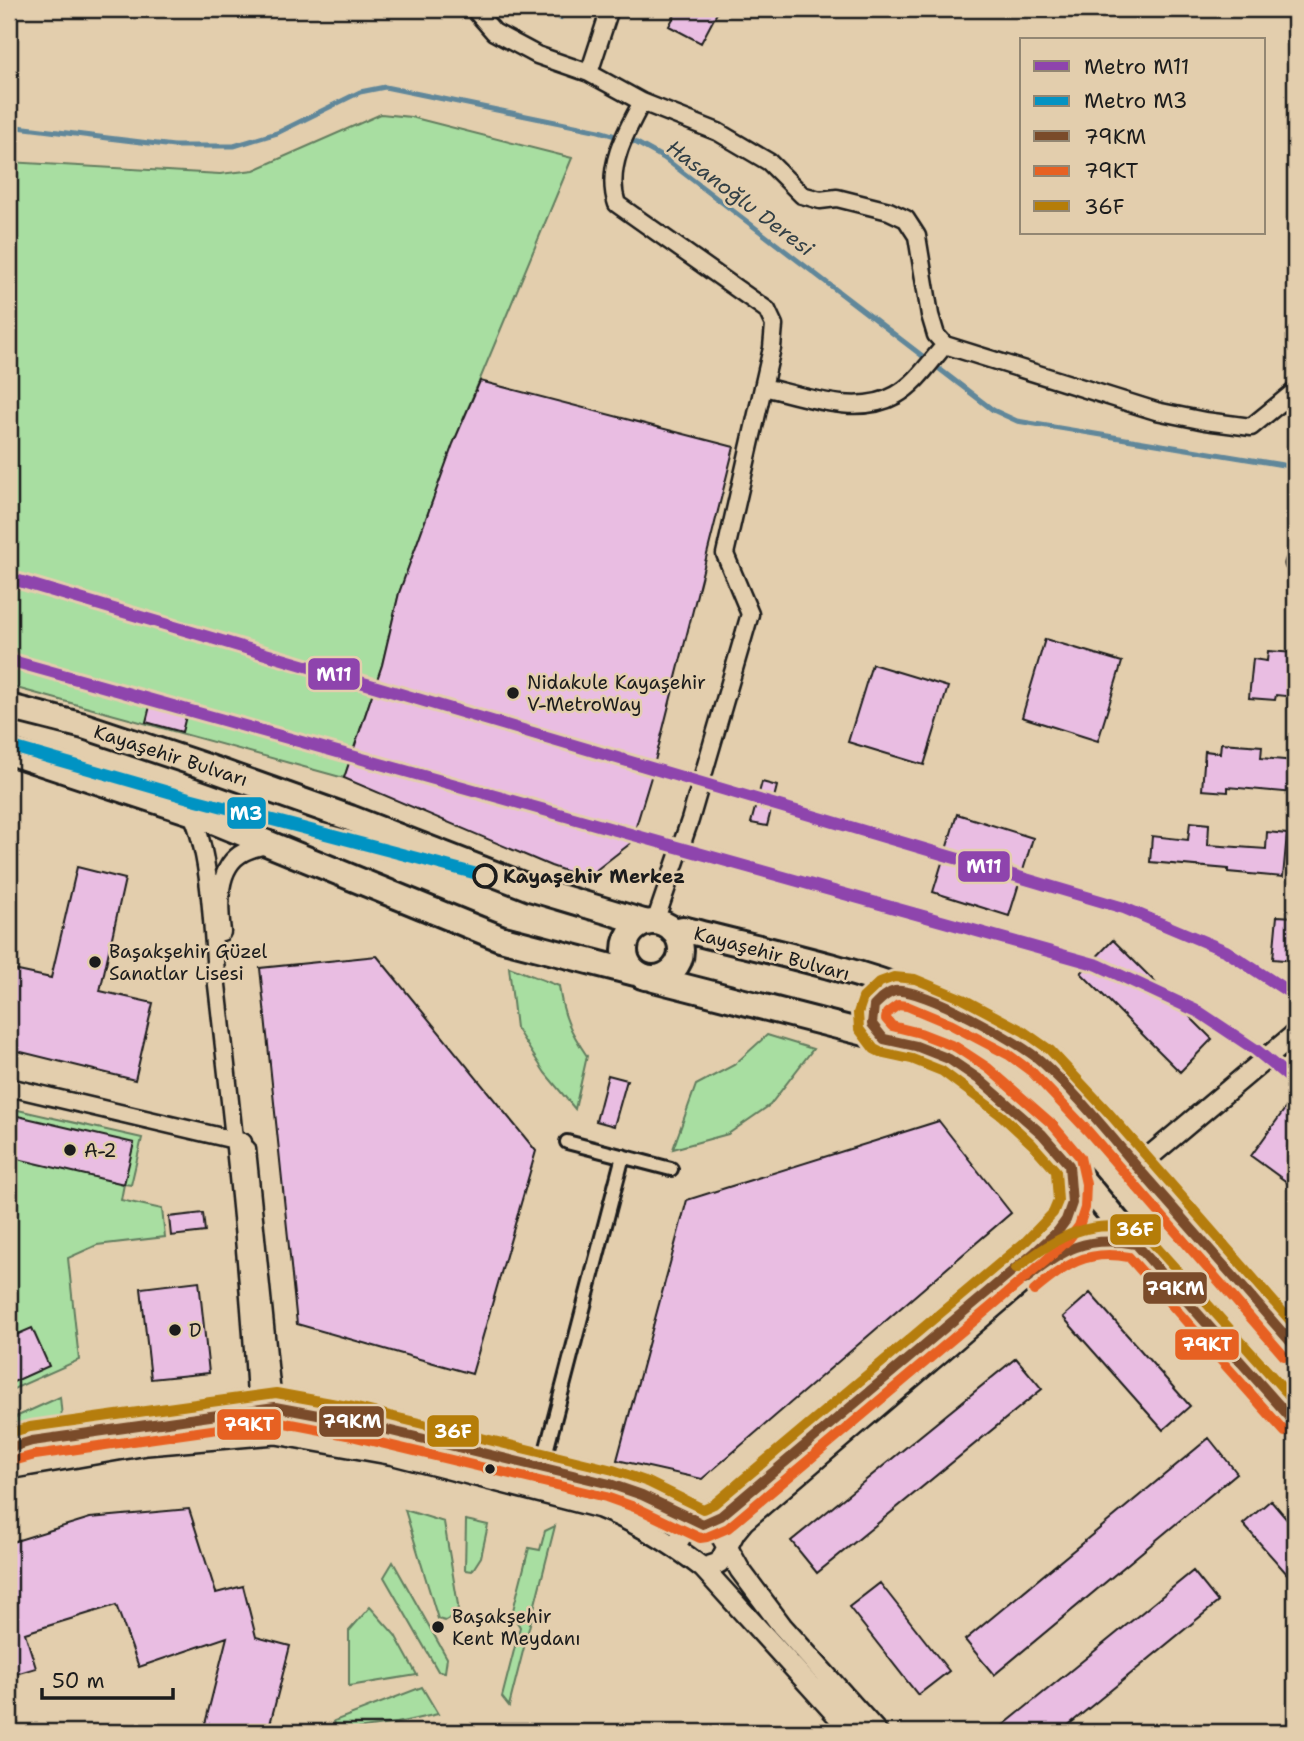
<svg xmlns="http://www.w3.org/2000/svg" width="1304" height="1741" viewBox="0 0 1304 1741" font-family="'Shantell Sans',sans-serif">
	<rect width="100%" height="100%" fill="#e3cead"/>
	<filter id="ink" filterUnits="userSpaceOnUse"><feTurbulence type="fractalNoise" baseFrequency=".0143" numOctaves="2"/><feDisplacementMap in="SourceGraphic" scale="14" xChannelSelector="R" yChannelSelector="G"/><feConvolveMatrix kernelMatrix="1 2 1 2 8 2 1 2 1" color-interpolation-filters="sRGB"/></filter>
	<g filter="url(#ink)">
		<path fill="#a8dea1" stroke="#627d5e" stroke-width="2" d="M381 114 411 117 572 158 453 444 399 593 382 665 344 778 9 686V162L220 174 254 170Z
			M509 967 559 986C563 1016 570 1031 587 1056L575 1109 545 1073 516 1028Z
			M767 1035 813 1049 770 1105 728 1134 673 1149 696 1085 734 1065Z
			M9 1108 142 1138 131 1185 124 1184 121 1200 162 1209 165 1237 97 1245 68 1258 79 1360 9 1391Z
			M60 1397 62 1417 9 1430V1420Z
			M405 1510 444 1522 458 1605 457 1614 445 1621 438 1619Z
			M466 1520 488 1525 481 1557 472 1571 465 1570Z
			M555 1526 509 1706 502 1697 520 1627 512 1614 529 1548 540 1550 545 1531Z
			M393 1562 447 1658 445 1672 438 1671 384 1577Z
			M370 1607 395 1635 417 1675 349 1686V1631Z
			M422 1687 438 1714 397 1723 337 1732 334 1721Z"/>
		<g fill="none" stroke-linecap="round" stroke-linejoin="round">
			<path stroke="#60879a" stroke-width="5" d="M558 9 560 18
				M9 126 174 146H234L277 133 360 92 385 87 599 131 635 142 664 158 993 410 1017 421 1295 467"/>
		</g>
		<path fill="#e9bde2" stroke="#1c1c1c" stroke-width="2" d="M678 9H719L701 43 669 26Z
			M480 381 734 447 651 777 631 843 586 878 551 866 344 778 382 665 399 593 453 444Z
			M1045 639 1122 662 1098 741 1022 717Z
			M1268 651 1295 653V697L1276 695 1275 700 1249 698 1253 659 1267 661Z
			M872 664 948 687 924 765 848 742Z
			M150 706 186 716 182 732 146 722Z
			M1221 743 1262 746 1261 758 1295 761V793L1228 787V792L1202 790 1205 751 1220 753Z
			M762 782 777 786 767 826 751 823Z
			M957 814 1033 838 1009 916 933 892Z
			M1190 822 1209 824 1208 845 1266 849 1267 832 1287 834 1283 877 1228 872V869L1150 862 1152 836 1188 840Z
			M77 867 125 879 100 991 153 1003 135 1080 9 1049V969L51 978Z
			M1277 916 1295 917V961L1273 959Z
			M1113 940 1212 1039 1180 1072 1081 973Z
			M377 956 536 1151 472 1374 297 1324 260 968Z
			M608 1075 627 1080 614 1126 596 1121Z
			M1295 1095V1188L1251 1156Z
			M9 1114 134 1143 124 1184 9 1157Z
			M939 1121 1011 1213 702 1479 617 1460 687 1200Z
			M203 1213 205 1232 171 1236 169 1217Z
			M199 1281 209 1373 151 1379 141 1288Z
			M1090 1293 1190 1406 1163 1430 1063 1317Z
			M32 1328 49 1366 9 1384V1338Z
			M1016 1358 1042 1389 817 1573 791 1541Z
			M1209 1438 1237 1473 994 1675 965 1640Z
			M1271 1500 1295 1528V1583L1243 1524Z
			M189 1509 216 1593 243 1586 256 1637 290 1646 268 1732H203L227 1637 139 1667 116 1605 25 1633 36 1668 9 1676V1543L90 1518Z
			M1193 1571 1218 1602 1060 1732H995Z
			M880 1583 949 1671 918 1695 849 1607Z"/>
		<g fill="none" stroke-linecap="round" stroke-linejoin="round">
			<defs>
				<path id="pedestrian" d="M567 1142 671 1169
					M542 1467 623 1156"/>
				<path id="minor" d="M474 9 494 32 537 55 589 73
					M610 9 589 73 642 102 718 132 769 162 802 195 820 200 837 198 889 211 906 219 917 236 930 315 936 335 945 345 1156 411 1205 421 1251 427 1295 391
					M642 102C625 133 605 169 617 204L767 310 774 325 772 348 725 554 750 614 690 820 655 922
					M763 387C804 396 857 417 896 395 916 384 930 362 945 345
					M1294 564 1295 561
					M191 812C212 858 212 934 217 985 234 1134 251 1284 258 1435
					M222 932C219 906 216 866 244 852 252 848 262 846 270 844
					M9 1087 243 1142
					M247 1149 276 1434"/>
				<path id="tertiary" d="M1137 1167 1295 1034
					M9 1448 32 1441 275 1407 350 1421 610 1484 642 1495 703 1524 721 1536 740 1570 782 1626 877 1732
					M9 1469 147 1445 276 1434 394 1455 600 1508C638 1523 671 1543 703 1568L852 1732
					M676 1546C686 1523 696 1528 716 1518 725 1514 733 1507 740 1501L1058 1231C1074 1209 1074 1191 1069 1165
					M703 1568 719 1563 735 1532 744 1521 1051 1258C1078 1240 1104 1237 1136 1244"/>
				<path id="primary" d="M9 707 84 726 207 767 350 818 533 889 647 923
					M9 752 191 812 500 938 635 973
					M625 950a28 28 0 1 1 56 0a28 28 0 1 1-56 0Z
					M673 931 683 929C811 963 965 986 1062 1083L1295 1347
					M654 979 916 1046C927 1051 940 1054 950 1060 1027 1103 1079 1178 1135 1243 1188 1304 1244 1361 1295 1423
					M884 1039 872 1024C872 1000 887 990 909 992"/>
			</defs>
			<use href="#pedestrian" stroke="#1c1c1c" stroke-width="18"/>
			<use href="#minor" stroke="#1c1c1c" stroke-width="21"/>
			<use href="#tertiary" stroke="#1c1c1c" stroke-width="24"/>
			<use href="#primary" stroke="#1c1c1c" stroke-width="30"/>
			<use href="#pedestrian" stroke="#e3cead" stroke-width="12"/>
			<use href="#minor" stroke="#e3cead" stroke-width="16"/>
			<use href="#tertiary" stroke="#e3cead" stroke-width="19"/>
			<use href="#primary" stroke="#e3cead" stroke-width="24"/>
			<defs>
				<path id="bus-1" d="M1025 1280C1063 1249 1086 1235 1136 1244L1295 1423
					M9 1448 32 1441 275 1407 350 1421 610 1484 642 1495 703 1524 721 1516 1035 1252 1058 1231 1066 1220 1072 1203 1069 1165 1042 1134 980 1080 949 1059 916 1046 884 1039 872 1024 874 1006C880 1000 886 993 895 991 922 987 1021 1043 1042 1062 1077 1094 1107 1132 1138 1168 1190 1227 1243 1287 1295 1347"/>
				<path id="bus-2" d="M1034 1291C1065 1265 1086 1249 1129 1257L1285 1432
					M13 1461 35 1455 275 1421 347 1435 606 1497 637 1508 700 1538 707 1537 728 1528 1044 1262 1069 1239 1079 1226 1085 1208 1086 1184 1080 1157 1052 1124 988 1068 956 1047 920 1033 892 1026 886 1019 887 1013 898 1005 907 1006 950 1024 1009 1055 1032 1072 1087 1130 1284 1356"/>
				<path id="bus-3" d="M1016 1269C1056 1237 1090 1216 1142 1231L1295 1402
					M9 1433 30 1427 276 1393 353 1407 613 1470 648 1482 703 1509 714 1504 1026 1241 1053 1213 1058 1201 1056 1171 1032 1144 1002 1116 942 1071 912 1059 880 1052 874 1049 859 1029 858 1013 863 998 880 982 894 977 915 979 963 999 1023 1031 1050 1050 1108 1112 1295 1326"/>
			</defs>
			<use href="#bus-1" stroke="#e3cead" stroke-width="16"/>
			<use href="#bus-2" stroke="#e3cead" stroke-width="16"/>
			<use href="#bus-3" stroke="#e3cead" stroke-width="16"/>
			<use href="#bus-1" stroke="#7a4b2a" stroke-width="10"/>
			<use href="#bus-2" stroke="#e76122" stroke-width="10"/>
			<use href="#bus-3" stroke="#b57d08" stroke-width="10"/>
			<defs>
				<path id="metro-1" d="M9 578 1124 908 1226 951 1295 996
					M9 660 1098 965 1199 1012 1256 1050 1295 1082"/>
				<path id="metro-2" d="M9 746 189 798 485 876"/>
			</defs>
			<use href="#metro-1" stroke="#e3cead" stroke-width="18"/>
			<use href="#metro-2" stroke="#e3cead" stroke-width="18"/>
			<use href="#metro-1" stroke="#8e44ad" stroke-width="12"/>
			<use href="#metro-2" stroke="#0493c3" stroke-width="12"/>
		</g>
	</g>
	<g fill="#1c1c1c" stroke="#e3cead" stroke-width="2.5">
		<circle cx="513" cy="693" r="7"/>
		<circle cx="95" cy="962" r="7"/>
		<circle cx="70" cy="1150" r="7"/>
		<circle cx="175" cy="1330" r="7"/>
		<circle cx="490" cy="1469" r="6"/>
		<circle cx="438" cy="1627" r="7"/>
	</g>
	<circle fill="#e3cead" stroke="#1c1c1c" stroke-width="3.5" cx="485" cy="876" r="11"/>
	<g text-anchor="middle" stroke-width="5" stroke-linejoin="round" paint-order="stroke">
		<g font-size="19" fill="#1c1c1c" stroke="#e3cead" text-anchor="start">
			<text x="527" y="689">Nidakule Kayaşehir<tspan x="527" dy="22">V-MetroWay</tspan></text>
			<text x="109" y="958">Başakşehir Güzel<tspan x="109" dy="22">Sanatlar Lisesi</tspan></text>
			<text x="84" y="1157">A-2</text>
			<text x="189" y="1337">D</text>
			<text x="452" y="1623">Başakşehir<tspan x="452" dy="22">Kent Meydanı</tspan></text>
		</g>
		<g font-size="19" fill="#1c1c1c" stroke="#e3cead">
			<text transform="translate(171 755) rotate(18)" y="7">Kayaşehir Bulvarı</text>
			<text transform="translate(772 953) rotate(15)" y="7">Kayaşehir Bulvarı</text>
		</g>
		<g font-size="19" font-weight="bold" fill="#1c1c1c" stroke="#e3cead" text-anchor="start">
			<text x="503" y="883">Kayaşehir Merkez</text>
		</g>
		<g font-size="21" font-style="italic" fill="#334046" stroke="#e3cead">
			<text transform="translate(740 198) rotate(37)" y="7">Hasanoğlu Deresi</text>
		</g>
	</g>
	<g stroke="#e3cead" stroke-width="2.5">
		<rect x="307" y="657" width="54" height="34" rx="7" fill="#8e44ad"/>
		<rect x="226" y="796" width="41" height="34" rx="7" fill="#0493c3"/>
		<rect x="957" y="850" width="54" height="33" rx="7" fill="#8e44ad"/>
		<rect x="1109" y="1213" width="53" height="33" rx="7" fill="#b57d08"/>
		<rect x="1142" y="1271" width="66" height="34" rx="7" fill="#7a4b2a"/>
		<rect x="1174" y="1328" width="66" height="33" rx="7" fill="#e76122"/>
		<rect x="318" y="1405" width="67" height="33" rx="7" fill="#7a4b2a"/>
		<rect x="216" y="1408" width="66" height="33" rx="7" fill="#e76122"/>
		<rect x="426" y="1414" width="54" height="34" rx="7" fill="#b57d08"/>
	</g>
	<g font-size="19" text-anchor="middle" font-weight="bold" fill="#fff">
		<text x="334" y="681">M11</text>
		<text x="246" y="820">M3</text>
		<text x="984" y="873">M11</text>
		<text x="1135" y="1236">36F</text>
		<text x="1175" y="1295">79KM</text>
		<text x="1207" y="1351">79KT</text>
		<text x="352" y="1428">79KM</text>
		<text x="249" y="1431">79KT</text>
		<text x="453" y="1438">36F</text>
	</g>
	<rect width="1304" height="1741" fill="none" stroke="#e3cead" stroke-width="35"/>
	<rect x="18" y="18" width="1269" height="1706" fill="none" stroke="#1c1c1c" stroke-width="2.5" filter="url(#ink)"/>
	<rect x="1020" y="38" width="245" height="196" fill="#e3cead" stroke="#938773" stroke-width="2"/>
	<rect x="1034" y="61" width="35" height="10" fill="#8e44ad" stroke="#938773" stroke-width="2"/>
	<text x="1084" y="74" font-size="21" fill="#1c1c1c">Metro M11</text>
	<rect x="1034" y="96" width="35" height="10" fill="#0493c3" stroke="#938773" stroke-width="2"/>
	<text x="1084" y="108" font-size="21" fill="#1c1c1c">Metro M3</text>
	<rect x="1034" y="131" width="35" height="10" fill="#7a4b2a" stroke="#938773" stroke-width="2"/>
	<text x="1084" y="144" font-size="21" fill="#1c1c1c">79KM</text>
	<rect x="1034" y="166" width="35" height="10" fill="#e76122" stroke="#938773" stroke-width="2"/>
	<text x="1084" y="178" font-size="21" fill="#1c1c1c">79KT</text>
	<rect x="1034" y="201" width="35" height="10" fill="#b57d08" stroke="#938773" stroke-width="2"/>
	<text x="1084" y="214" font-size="21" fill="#1c1c1c">36F</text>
	<path d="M42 1688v10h131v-10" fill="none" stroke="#1c1c1c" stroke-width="3.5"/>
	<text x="52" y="1688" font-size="21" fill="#1c1c1c" stroke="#e3cead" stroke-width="5" paint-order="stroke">50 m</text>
</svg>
